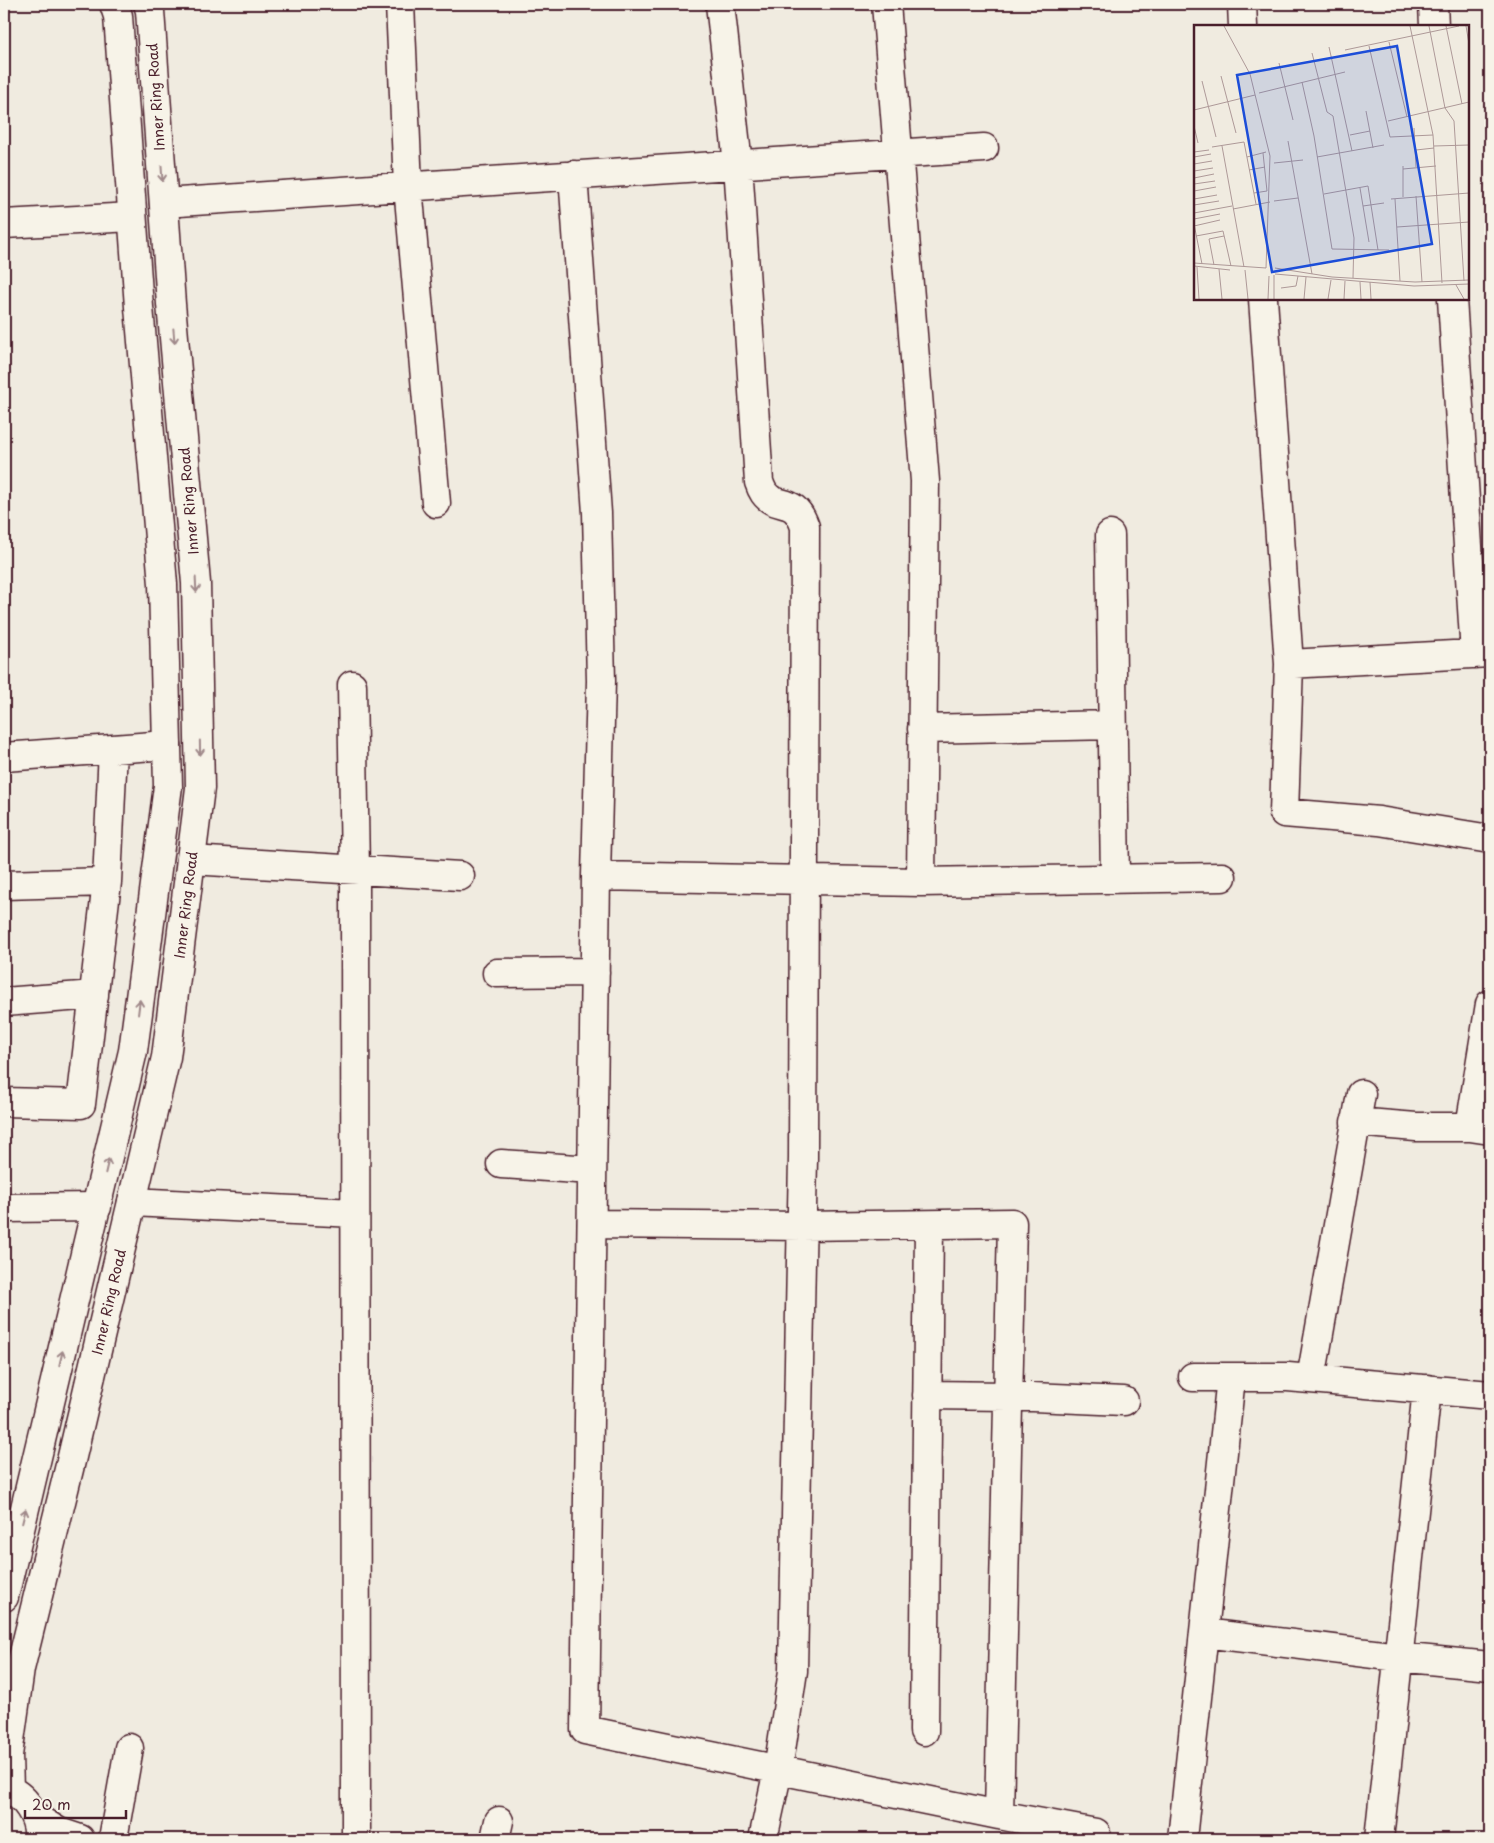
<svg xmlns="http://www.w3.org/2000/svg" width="1494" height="1843" viewBox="0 0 1494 1843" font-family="'Playpen Sans',sans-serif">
	<rect width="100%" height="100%" fill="#f0ebe0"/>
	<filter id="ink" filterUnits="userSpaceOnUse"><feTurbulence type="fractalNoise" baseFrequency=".02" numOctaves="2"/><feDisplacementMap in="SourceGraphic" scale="10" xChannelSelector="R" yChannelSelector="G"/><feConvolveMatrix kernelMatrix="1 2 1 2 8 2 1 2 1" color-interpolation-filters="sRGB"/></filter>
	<g filter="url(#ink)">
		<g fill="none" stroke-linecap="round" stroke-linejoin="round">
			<defs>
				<path id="minor" d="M400 4 408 186 436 503
					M720 4 738 164 759 482C760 485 762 490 764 493 777 511 794 494 805 527L803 1158 793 1671 778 1770 763 1839
					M886 4 925 481 921 882
					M1242 4 1243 26
					M1433 4 1434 26
					M573 175 597 513 601 681 596 876 585 1730 999 1815 1096 1833
					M164 203 984 148
					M4 224 132 217
					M1263 299 1289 664 1284 813 1379 821 1490 839
					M1452 299 1475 654
					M1110 535 1115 879
					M1289 664 1490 653
					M352 685 355 871 356 1839
					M922 729 1113 725
					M4 757 167 745
					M191 860 460 876
					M596 876 921 882 1222 877
					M4 885 107 882
					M497 973 595 972
					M4 1002 94 995
					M4 1102 81 1104 107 882 113 749
					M1355 1122 1416 1127H1470L1490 1130
					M1470 1127 1490 1004
					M501 1164 592 1170
					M132 1202 355 1213
					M4 1208 97 1207
					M592 1224 802 1226 1012 1223 999 1815
					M1193 1377H1288L1490 1395
					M1311 1379 1361 1094
					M927 1395 1008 1396 1124 1401
					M1204 1633 1398 1657 1490 1666
					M924 1731 929 1225
					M35 1817 59 1832 80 1839
					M113 1839 129 1748
					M495 1839 499 1821
					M1182 1839 1231 1377
					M1379 1839 1427 1389"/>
				<path id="major" d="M4 1597 133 1051 168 786 163 584 139 307 118 16 114 4
					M4 1788C25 1794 40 1818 38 1839
					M9 1789 8 1755 20 1669 71 1461 166 1057 200 788 196 583 171 304 150 11 148 4"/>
			</defs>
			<use href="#minor" stroke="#4a1f2b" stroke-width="31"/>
			<use href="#major" stroke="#4a1f2b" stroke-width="31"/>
			<use href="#minor" stroke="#f7f3e8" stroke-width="28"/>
			<use href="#major" stroke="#f7f3e8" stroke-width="28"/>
		</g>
		<defs><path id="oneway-shaft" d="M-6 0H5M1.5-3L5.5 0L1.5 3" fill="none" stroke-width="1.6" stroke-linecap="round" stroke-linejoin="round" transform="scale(1.25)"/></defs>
		<g stroke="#a0898a">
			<use href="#oneway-shaft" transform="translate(162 174) rotate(86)"/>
			<use href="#oneway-shaft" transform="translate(174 336) rotate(85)"/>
			<use href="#oneway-shaft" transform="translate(196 585) rotate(87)"/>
			<use href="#oneway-shaft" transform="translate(200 748) rotate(89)"/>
			<use href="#oneway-shaft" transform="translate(139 1007) rotate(-83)"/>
			<use href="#oneway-shaft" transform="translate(107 1166) rotate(-77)"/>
			<use href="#oneway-shaft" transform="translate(61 1358) rotate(-77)"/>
			<use href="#oneway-shaft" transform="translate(24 1516) rotate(-76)"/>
		</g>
	</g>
	<g text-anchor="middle" stroke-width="4" stroke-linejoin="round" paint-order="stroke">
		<g font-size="14" fill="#4a1f2b" stroke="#f7f3e8">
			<text transform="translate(156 97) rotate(-94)" y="5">Inner Ring Road</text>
			<text transform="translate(189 501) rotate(-95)" y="5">Inner Ring Road</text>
			<text transform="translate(186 905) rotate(-83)" y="5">Inner Ring Road</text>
			<text transform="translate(109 1302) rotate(-77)" y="5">Inner Ring Road</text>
		</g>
	</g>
	<g transform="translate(1194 25)">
		<rect width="275" height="275" fill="#f0ebe0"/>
		<path fill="none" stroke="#ae9998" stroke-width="1" d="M30 1 56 49 76 131 72 243M216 1 239 110 248 258M235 1 251 83 260 96 270 256M252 1 268 79M272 1 275 19M195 17 213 92M175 21 196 112 239 110M135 22 158 126M151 25 265 1M118 28 133 87 139 91 160 213 159 253M85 38 99 95M27 51 42 108M8 56 22 112M108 57 120 111 138 224 195 225M65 68 151 47M0 85 61 70M172 86 179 123M194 96 275 77M0 101 4 118M220 103 222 142M156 110 176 106M94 116 118 249M28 121 50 242M240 121 275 120M18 122 50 117 62 179M222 125 240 123M0 127 15 125M0 132 17 129M53 132 72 127M123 132 190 120M80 138 109 135M0 139 18 136M209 141V172M209 144 242 141M55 145 71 142M0 146 19 143M0 153 20 149M0 159 21 156M166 163 175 217M0 166 22 162M60 168 73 166 69 128M130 169 174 161 184 225M222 171 228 257M0 174 23 170M197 174 275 168M201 174 206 256M80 176 104 173M0 180 25 176M169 181 190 178M39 184 76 177M0 188 38 181M0 194 26 189M0 199 8 239M0 201 26 195M203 202 275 197M2 211 29 206 37 241M0 238 72 243M20 240 15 214 30 211M0 241 36 245M3 242 5 274M81 243 138 252 221 257 275 255M25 244 28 274M51 245 54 274M81 249 220 261 275 259M166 257 167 274M176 257 177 274M262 260 270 274M87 263 102 261 104 251M74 274 75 251M80 274V250M110 274 112 252M134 274 137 255M150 274 151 256"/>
		<path fill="#1d4ed8" fill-opacity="0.15" stroke="#1d4ed8" stroke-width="2.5" d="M203 21 238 219 78 247 43 50Z"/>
		<rect width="275" height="275" fill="none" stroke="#4a1f2b" stroke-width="2.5"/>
	</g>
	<rect width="1494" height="1843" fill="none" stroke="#f7f3e8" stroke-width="20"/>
	<rect x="10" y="10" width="1474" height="1823" fill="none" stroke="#4a1f2b" stroke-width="2" filter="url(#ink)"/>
	<path d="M25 1810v8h101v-8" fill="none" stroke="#4a1f2b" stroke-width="2.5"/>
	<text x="32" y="1810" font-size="15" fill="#4a1f2b" stroke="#f7f3e8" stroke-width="4" paint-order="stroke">20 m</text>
</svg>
